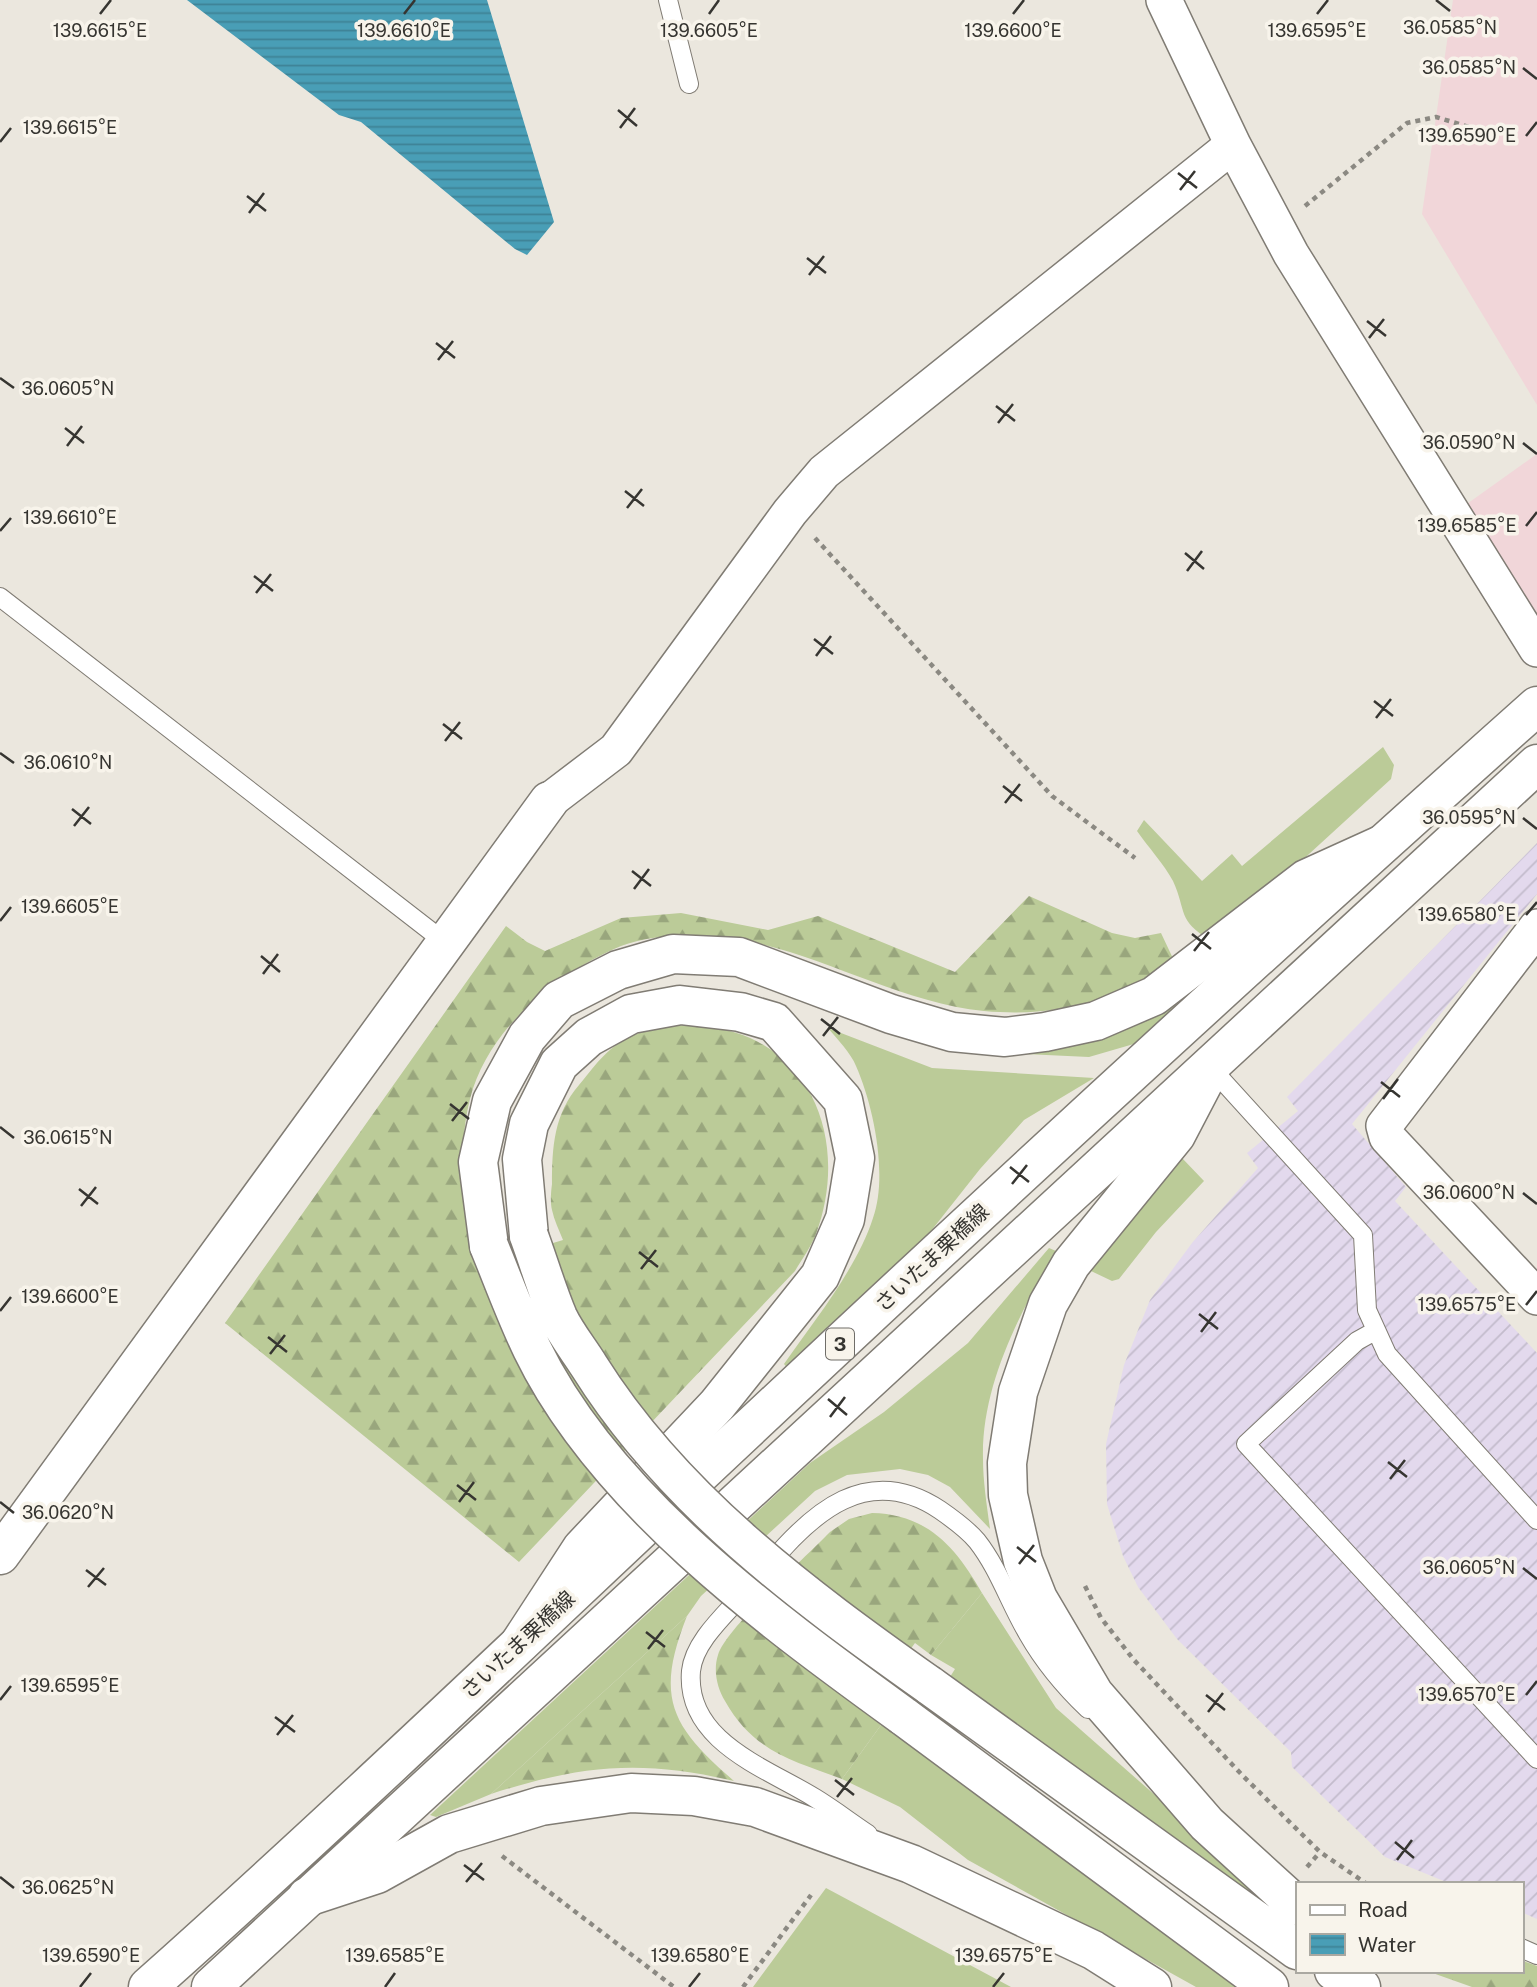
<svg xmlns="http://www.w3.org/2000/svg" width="1537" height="1987" viewBox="0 0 1537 1987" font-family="'Public Sans','Noto Sans JP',sans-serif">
	<defs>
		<pattern id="industrial-furrows" width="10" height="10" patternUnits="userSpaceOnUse" patternTransform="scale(1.75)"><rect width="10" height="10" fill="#e3d9ed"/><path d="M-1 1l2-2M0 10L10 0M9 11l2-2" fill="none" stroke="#c3bbcc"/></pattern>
		<pattern id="forest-firs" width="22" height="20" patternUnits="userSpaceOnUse" patternTransform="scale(1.75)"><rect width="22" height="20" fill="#bbcb98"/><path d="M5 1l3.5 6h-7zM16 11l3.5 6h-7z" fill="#99a67d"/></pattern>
		<pattern id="water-rules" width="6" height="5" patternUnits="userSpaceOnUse" patternTransform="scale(1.75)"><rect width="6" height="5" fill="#499eb6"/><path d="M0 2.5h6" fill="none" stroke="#3e8295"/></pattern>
	</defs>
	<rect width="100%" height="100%" fill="#ebe7de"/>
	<path fill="#f1d6d9" d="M1453 0H1537V405L1422 214Z
		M1537 454V620L1464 506Z"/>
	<path fill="url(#industrial-furrows)" d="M1537 843V894L1352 1124 1406 1187 1395 1201 1537 1353V1919L1521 1912V1884H1451L1385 1857 1292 1767 1291 1752 1177 1639 1138 1587 1123 1556 1107 1504 1106 1444 1124 1365 1150 1300 1192 1243 1258 1168 1247 1153 1298 1111 1287 1097Z"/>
	<path fill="#bbcb98" d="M1383 747 1394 765 1391 779 1236 921 1210 940C1177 920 1187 912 1173 881 1164 864 1148 847 1137 831L1144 820 1202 881 1232 854 1242 866Z
		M1214 974 1144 1041 1089 1057 1025 1054Z
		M828 1028 932 1068 1094 1078 1024 1120 980 1169 912 1255 789 1370 784 1364C814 1321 857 1268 873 1218 888 1176 874 1107 856 1066 851 1053 837 1039 828 1028Z
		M1182 1158 1204 1181 1156 1232 1119 1279 1112 1281 1091 1271 1096 1257Z
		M1049 1248 1056 1251C1020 1312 981 1386 983 1459 983 1482 987 1506 990 1529L950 1487 928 1475 900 1469 847 1475 815 1491 701 1596 687 1616 491 1794 436 1817 430 1815 810 1463 884 1412 968 1343Z
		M982 1593 1056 1708 1297 1920V1933L950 1677 955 1669 931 1655Z
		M881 1725 892 1730 1245 1987H1196L968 1860 900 1807 842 1779Z
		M826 1888 1011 1987H753Z"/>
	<path fill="url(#forest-firs)" d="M1029 896 1112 933 1135 938 1161 933 1177 967C1109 999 1061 1018 984 1011 896 1002 818 951 731 938 700 933 651 934 621 946 557 973 488 1028 470 1099 457 1149 464 1217 476 1266L563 1240C559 1230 554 1220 552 1210 550 1202 551 1192 552 1184 552 1147 554 1114 579 1085 589 1073 599 1059 611 1049 636 1029 669 1023 701 1026 810 1035 851 1139 816 1234 811 1247 802 1259 795 1271L519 1562 225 1323 506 926 527 942 545 951 621 918 681 913 768 930 818 916 955 972Z
		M872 1513C927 1514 956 1547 982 1593L931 1655 915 1643 865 1712 881 1725 842 1779C791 1760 753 1751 725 1701 717 1688 713 1670 718 1655 726 1628 807 1556 830 1532L849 1519Z
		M687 1616C655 1697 670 1726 734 1781 641 1759 581 1765 491 1794Z
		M1521 1960 1537 1966V1987H1472L1427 1971H1521Z"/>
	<path fill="url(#water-rules)" d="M187 0H487L554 222 527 255 515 249 361 122 339 115Z"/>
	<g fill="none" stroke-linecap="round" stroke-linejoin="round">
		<defs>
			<path id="service" d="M668 0 689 84
				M0 597 446 943
				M1211 1068 1363 1235 1367 1310 1387 1354 1537 1520
				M1375 1331 1357 1341 1246 1444 1537 1759
				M766 1568C812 1512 868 1462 940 1510 953 1519 967 1529 977 1541 999 1569 1010 1604 1028 1634 1044 1662 1065 1687 1088 1709
				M745 1592C727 1613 694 1641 691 1671 685 1742 767 1768 815 1798 833 1809 850 1822 868 1834
				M1521 1948 1537 1955"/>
			<path id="minor" d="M1164 0 1233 145 1291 254 1537 649
				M549 801 616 750 790 512 824 472 1233 145
				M1537 927 1384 1126 1387 1137 1537 1297"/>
			<path id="tertiary" d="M0 1555 549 801"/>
			<path id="primary" d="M148 1987C351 1806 547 1617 746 1431 1007 1186 1270 944 1537 706
				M211 1987 1537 764"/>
			<path id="motorway" d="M1211 1068 1176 1135 1071 1264 1048 1304 1018 1392 1007 1463 1008 1495 1023 1561 1038 1599 1094 1694 1207 1824 1297 1906
				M489 1246 478 1162 492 1101 527 1037 559 1000 618 970 673 954 739 957 891 1014 952 1032 1005 1037 1045 1032 1096 1021 1154 996 1306 879 1381 845
				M520 1643 582 1548 717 1405 820 1276 845 1219 855 1158 843 1100 774 1022 740 1012 680 1005 631 1014 589 1037 559 1064 529 1124 522 1159 529 1236
				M929 1685 1297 1950
				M903 1716 1269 1987
				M307 1897 377 1874 449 1834 541 1806 631 1793 694 1796 755 1807 911 1864 1093 1950 1152 1987
				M1334 1971 1361 1987"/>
		</defs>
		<use href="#service" stroke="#807c74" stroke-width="20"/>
		<use href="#minor" stroke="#807c74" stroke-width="38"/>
		<use href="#tertiary" stroke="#807c74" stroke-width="41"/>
		<use href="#primary" stroke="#807c74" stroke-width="41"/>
		<use href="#motorway" stroke="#807c74" stroke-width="41"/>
		<path stroke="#8b8982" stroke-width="4.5" stroke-dasharray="5 5" stroke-linecap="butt" d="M1305 206 1407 123 1436 117 1469 127
			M815 538 1052 796 1135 858
			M1085 1586 1101 1618 1134 1660 1243 1776 1320 1852 1367 1884
			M502 1856 674 1987
			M1307 1867 1320 1852
			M743 1987 811 1895"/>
		<use href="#service" stroke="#fff" stroke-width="18"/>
		<use href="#minor" stroke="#fff" stroke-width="35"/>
		<use href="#tertiary" stroke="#fff" stroke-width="38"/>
		<use href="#primary" stroke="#fff" stroke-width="38"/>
		<use href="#motorway" stroke="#fff" stroke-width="38"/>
		<defs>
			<path id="motorway-bridge" d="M529 1236C539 1263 547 1291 558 1317 566 1334 579 1350 589 1366 673 1500 802 1595 929 1685
				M489 1246C503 1280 516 1316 532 1349 605 1500 771 1620 903 1716"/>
		</defs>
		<use href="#motorway-bridge" stroke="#807c74" stroke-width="41" stroke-linecap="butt"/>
		<use href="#motorway-bridge" stroke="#fff" stroke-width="38"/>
	</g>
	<path fill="none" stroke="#363531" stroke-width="2.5" d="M1436 0 1450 11M100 14 111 0M404 14 415 0M709 14 719 0M1013 14 1024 0M1317 14 1328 0M1523 68 1537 79M618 110 637 126M620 128 635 108M1526 136 1537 122M0 142 11 128M1178 173 1197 188M1180 190 1195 171M247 196 266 211M249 213 264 193M807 258 826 273M809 275 824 256M1367 321 1386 336M1369 338 1384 319M436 343 455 358M438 360 453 341M0 378 14 388M996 406 1015 421M998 423 1013 404M65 428 84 443M1523 443 1537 454M67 446 82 426M625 491 644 506M627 508 642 489M1526 526 1537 512M0 531 11 518M1185 553 1204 569M1187 571 1202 551M254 576 273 591M256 593 271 574M814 639 833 654M816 656 831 636M1374 701 1393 716M1376 718 1391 699M443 724 462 739M445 741 460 722M0 753 14 763M1003 786 1022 801M1005 803 1020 784M72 809 91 824M1523 818 1537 829M74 826 89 807M632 871 651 886M634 889 649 869M1526 915 1537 902M0 921 11 907M1192 934 1211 949M1194 951 1209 932M261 956 280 972M263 974 278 954M821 1019 840 1034M823 1036 838 1017M1381 1082 1400 1097M1383 1099 1398 1079M450 1104 469 1119M452 1121 467 1102M0 1127 14 1138M1010 1167 1029 1182M1012 1184 1027 1165M79 1189 98 1204M1523 1193 1537 1204M81 1206 96 1187M639 1252 658 1267M641 1269 656 1250M1526 1305 1537 1291M0 1311 11 1297M1199 1314 1218 1329M1201 1332 1216 1312M268 1337 287 1352M270 1354 285 1335M828 1399 847 1415M830 1417 845 1397M1388 1462 1407 1477M1390 1479 1405 1460M457 1485 476 1500M0 1502 14 1513M459 1502 474 1482M1017 1547 1036 1562M1019 1564 1034 1545M1523 1568 1537 1579M86 1570 106 1585M88 1587 104 1568M646 1632 665 1647M648 1649 663 1630M1206 1695 1225 1710M1526 1695 1537 1681M0 1700 11 1686M1208 1712 1223 1693M275 1717 295 1732M277 1735 293 1715M835 1780 854 1795M837 1797 852 1778M1395 1842 1414 1858M1397 1860 1412 1840M464 1865 484 1880M0 1877 14 1888M466 1882 482 1863M80 1987 91 1973M385 1987 395 1973M689 1987 700 1973M993 1987 1004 1973"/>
	<g text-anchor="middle" stroke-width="7" stroke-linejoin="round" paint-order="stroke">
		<rect fill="#f8f4eb" stroke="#706e69" stroke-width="2" x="826" y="1328.5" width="28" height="31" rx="5"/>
		<g font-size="19" font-weight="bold" fill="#363531">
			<text x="840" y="1351">3</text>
		</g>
		<g font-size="21" fill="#363531" stroke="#f8f4eb">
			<text transform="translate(932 1258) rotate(-43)" y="7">さいたま栗橋線</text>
			<text transform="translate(518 1645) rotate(-43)" y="7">さいたま栗橋線</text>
		</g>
	</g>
	<g font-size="18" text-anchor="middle" fill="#363531" stroke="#f8f4eb" stroke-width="7" stroke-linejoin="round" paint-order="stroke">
		<text x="1450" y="34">36.0585°N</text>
		<text x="1013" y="37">139.6600°E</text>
		<text x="100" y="37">139.6615°E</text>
		<text x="404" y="37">139.6610°E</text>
		<text x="709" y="37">139.6605°E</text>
		<text x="1317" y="37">139.6595°E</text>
		<text x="1469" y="74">36.0585°N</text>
		<text x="70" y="134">139.6615°E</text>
		<text x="1467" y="142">139.6590°E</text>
		<text x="68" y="395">36.0605°N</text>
		<text x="1469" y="449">36.0590°N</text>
		<text x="70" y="524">139.6610°E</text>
		<text x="1467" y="532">139.6585°E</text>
		<text x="68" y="769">36.0610°N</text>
		<text x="1469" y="824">36.0595°N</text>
		<text x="70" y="913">139.6605°E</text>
		<text x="1467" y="921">139.6580°E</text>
		<text x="68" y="1144">36.0615°N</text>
		<text x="1469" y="1199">36.0600°N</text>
		<text x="70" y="1303">139.6600°E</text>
		<text x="1467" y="1311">139.6575°E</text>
		<text x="68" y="1519">36.0620°N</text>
		<text x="1469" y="1574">36.0605°N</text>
		<text x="70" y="1692">139.6595°E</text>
		<text x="1467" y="1701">139.6570°E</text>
		<text x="68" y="1894">36.0625°N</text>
		<text x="91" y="1962">139.6590°E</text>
		<text x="395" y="1962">139.6585°E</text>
		<text x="700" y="1962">139.6580°E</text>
		<text x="1004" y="1962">139.6575°E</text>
	</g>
	<rect x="1296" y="1882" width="228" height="91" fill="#f8f4eb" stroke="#aaa8a1" stroke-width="2"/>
	<rect x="1310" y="1905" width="35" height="10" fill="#ffffff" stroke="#aaa8a1" stroke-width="2"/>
	<text x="1358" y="1917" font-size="21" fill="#363531">Road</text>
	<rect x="1310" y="1934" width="35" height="21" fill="url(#water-rules)" stroke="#aaa8a1" stroke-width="2"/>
	<text x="1358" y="1952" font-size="21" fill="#363531">Water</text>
</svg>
